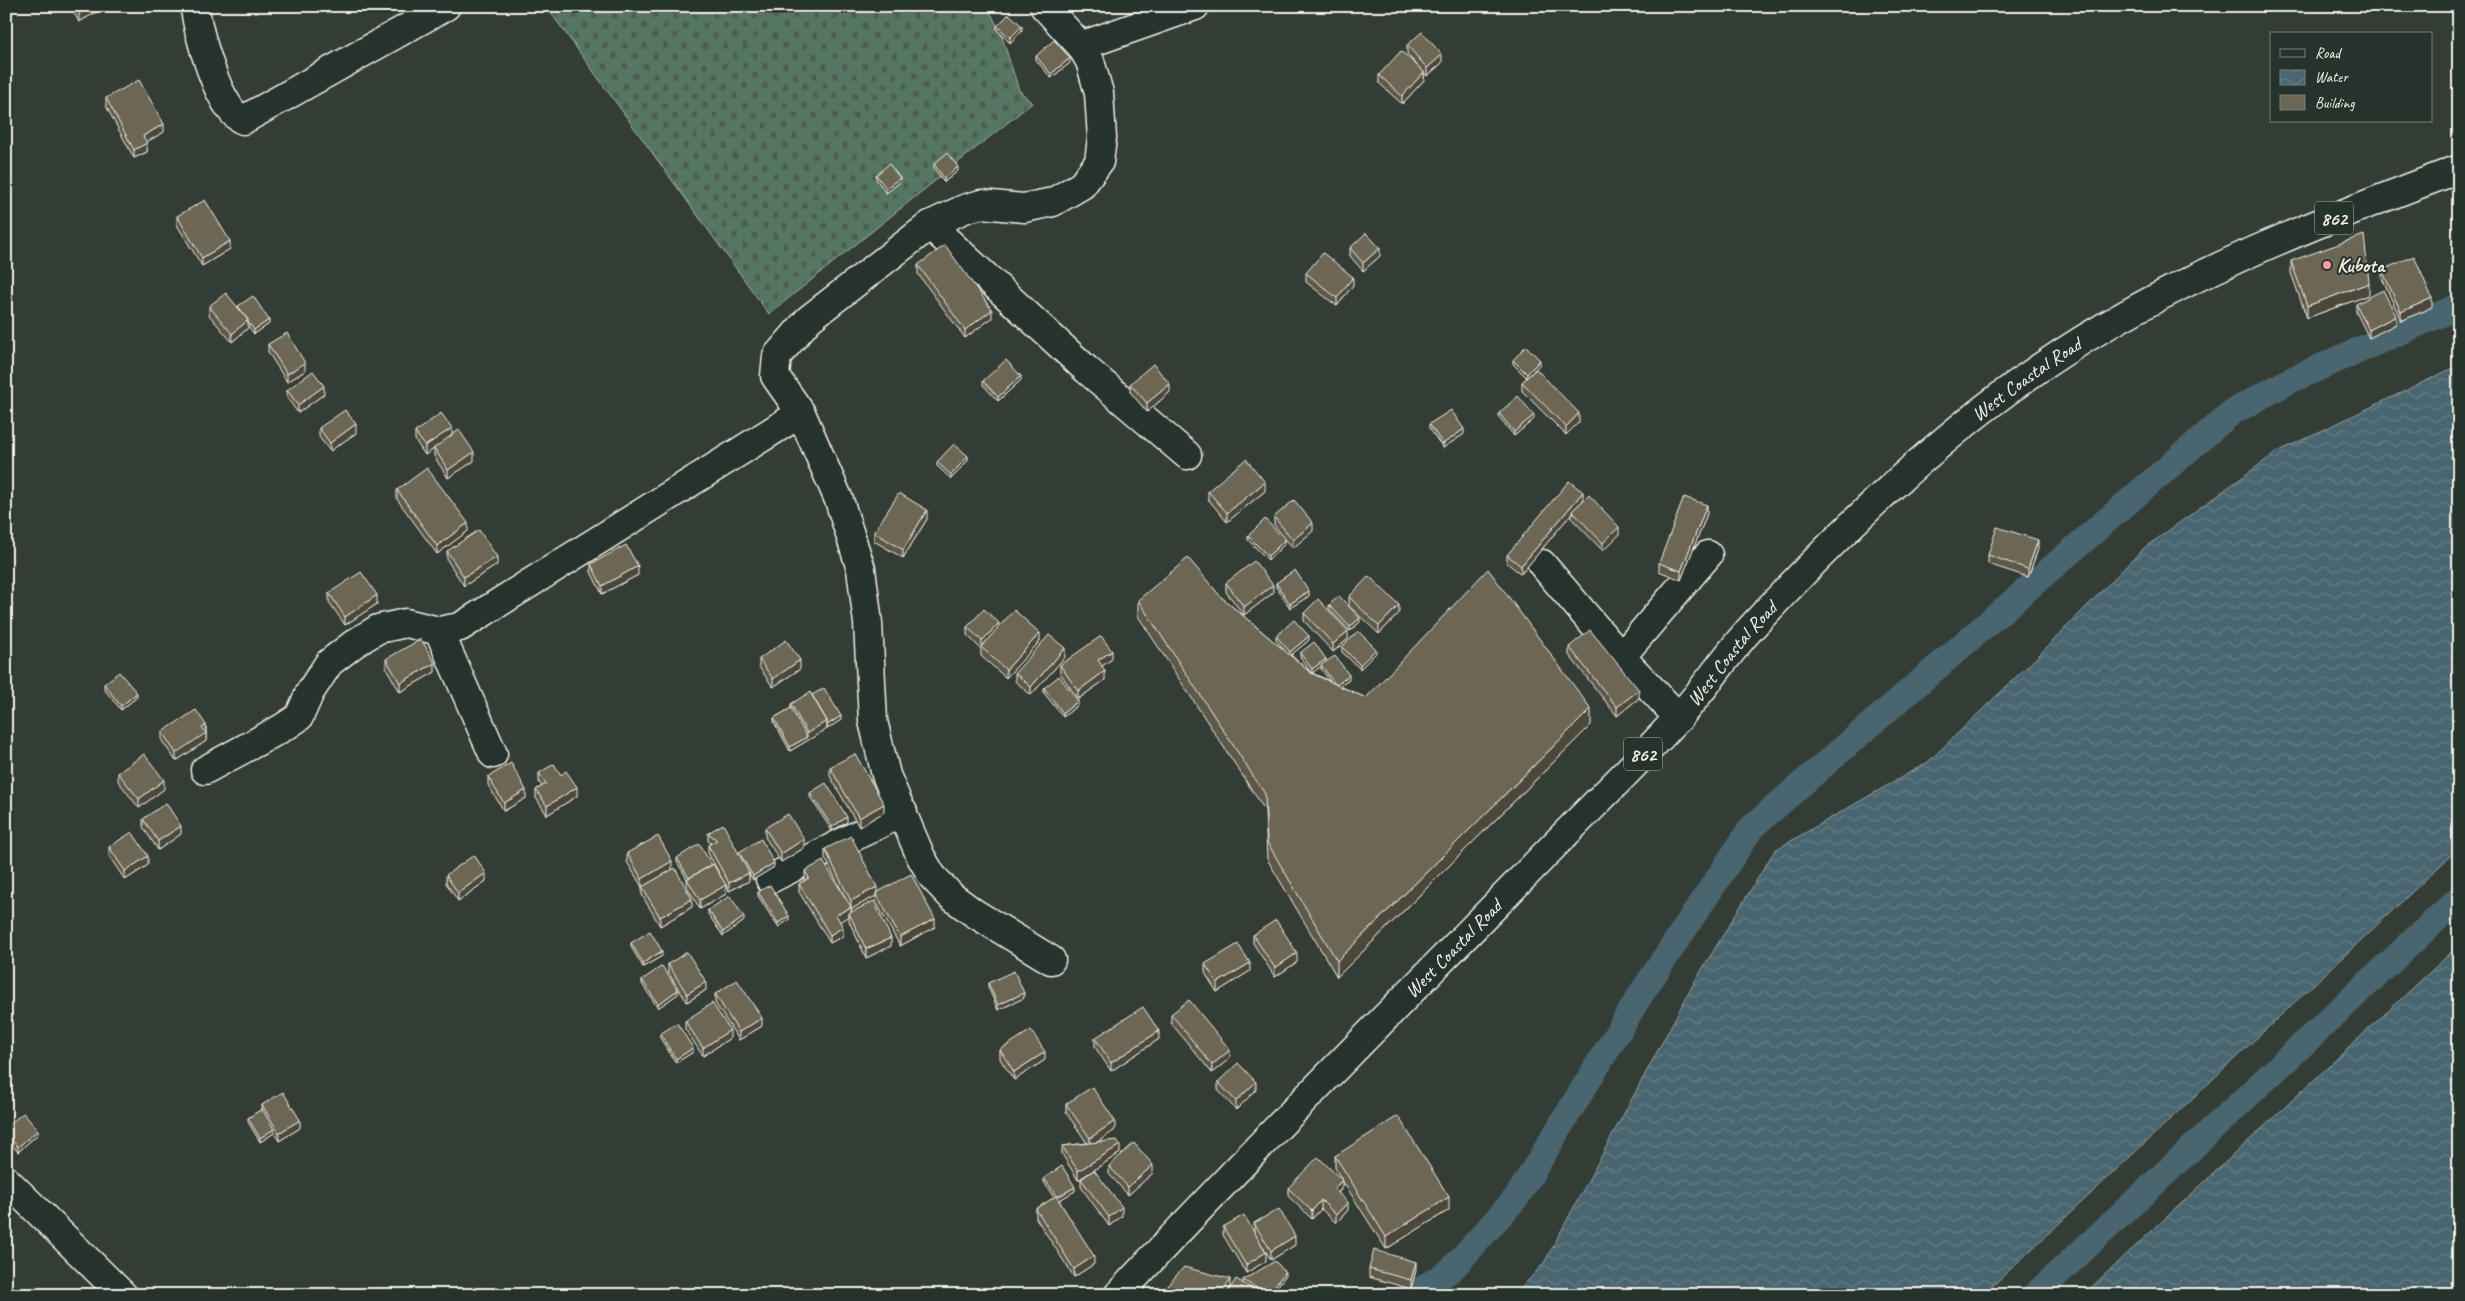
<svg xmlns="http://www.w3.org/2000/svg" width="2465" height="1301" viewBox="0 0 2465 1301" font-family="Caveat,sans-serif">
	<defs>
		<pattern id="cemetery-stones" width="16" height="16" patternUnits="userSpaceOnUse" patternTransform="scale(1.25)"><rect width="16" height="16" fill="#547660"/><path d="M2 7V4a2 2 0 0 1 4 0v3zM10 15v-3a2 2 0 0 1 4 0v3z" fill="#4e5d52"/></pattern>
		<pattern id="water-waves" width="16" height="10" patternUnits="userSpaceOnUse" patternTransform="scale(1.25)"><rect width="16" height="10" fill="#4a6670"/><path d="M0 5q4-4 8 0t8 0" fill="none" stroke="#657c84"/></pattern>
	</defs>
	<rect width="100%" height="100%" fill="#343d35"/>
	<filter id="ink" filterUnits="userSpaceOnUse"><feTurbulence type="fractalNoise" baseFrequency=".02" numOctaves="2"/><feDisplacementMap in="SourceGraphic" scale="10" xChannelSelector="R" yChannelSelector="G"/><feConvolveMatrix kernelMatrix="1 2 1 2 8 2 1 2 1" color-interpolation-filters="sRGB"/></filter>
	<g filter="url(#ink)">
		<path fill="url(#cemetery-stones)" stroke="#a4b4a4" d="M546 6H987L1000 31 1019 90 1032 103 769 314Z"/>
		<path fill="url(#water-waves)" stroke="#8e9ea0" d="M2459 365V848L1983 1295H1515L1544 1263 1695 981 1775 850 1928 762 2039 655 2143 549 2277 452Z
			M2459 945V1295H2083Z"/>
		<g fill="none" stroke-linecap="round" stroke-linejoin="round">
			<path stroke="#4a6670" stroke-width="26" d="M1413 1295 1451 1270 1517 1197 1641 994 1752 827 2231 413 2291 380 2459 306
				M2035 1295 2459 898"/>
			<defs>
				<path id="minor" d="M195 6C196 29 220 113 243 120L446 6
					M1044 6 1081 46 1090 61 1099 93 1102 138 1099 162 1082 185 1053 202 1024 208 981 204 964 209 930 225 809 319 777 356 775 376 801 413 839 500 861 569 868 623 873 721 886 775 921 857 932 876 951 896 974 913 1051 960
					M1081 46 1195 6
					M930 225 1087 370 1187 455
					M1542 564 1621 657 1679 718
					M439 631 493 754
					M1621 657 1708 555
					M205 770 284 727 299 717 310 692 329 663 355 643 378 629 406 623 439 631 460 627 801 413
					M770 879 903 812
					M6 1180 123 1295"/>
				<g id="major">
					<path id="s1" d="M1118 1295C1254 1149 1395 1008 1534 866 1581 817 1631 770 1677 719 1703 691 1724 658 1750 629 1839 533 1933 441 2041 367 2169 279 2314 224 2459 169"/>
				</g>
			</defs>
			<use href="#minor" stroke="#f4f1e8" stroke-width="31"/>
			<use href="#major" stroke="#f4f1e8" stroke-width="31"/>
			<use href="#minor" stroke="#26332d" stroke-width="28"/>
			<use href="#major" stroke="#26332d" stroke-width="28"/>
		</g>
		<path fill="#5d5848" stroke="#f4f1e8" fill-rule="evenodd" d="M70 6H107L79 22Z
			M997 26 1022 30 1010 43 997 30Z
			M1407 45 1442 63 1427 76 1424 73V80L1402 104 1379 83V75L1422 71 1407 54Z
			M1036 56 1070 63 1051 78 1036 60Z
			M106 98 164 132 146 142 147 152 134 158 106 106Z
			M934 164 958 171 944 182 934 168Z
			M876 175 900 182 886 193 876 179Z
			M177 216 230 249 202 266 177 225Z
			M1350 248 1380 256 1363 271 1350 256Z
			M2291 261 2369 295 2307 318 2291 273Z
			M918 265 992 318 965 338 918 274Z
			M2382 270 2432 307 2401 321 2382 278Z
			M1306 273 1353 285 1337 306 1306 282Z
			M2356 304 2396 324 2369 338 2356 312Z
			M209 306 238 308V306L269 324 254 334 248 326V328L232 342 209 315Z
			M268 344 305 371 287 382 268 352Z
			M1513 360 1540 364 1533 371 1579 422 1566 435 1522 391V382L1527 378 1513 364Z
			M1021 380 998 401 983 385V381Z
			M1130 384 1170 392 1147 412 1130 392Z
			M287 390 324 394 298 413 287 398Z
			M1499 413 1534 419 1514 436 1499 417Z
			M1429 424 1464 434 1443 448 1429 428Z
			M319 428 356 433 330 451 319 437Z
			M415 432 452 436 474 461 448 478 434 456V449L425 455 415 440Z
			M968 460 951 479 937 466V462Z
			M397 490 468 531 437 554 397 499Z
			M1208 491H1265L1227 522 1208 499Z
			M1583 501 1619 535 1603 551 1572 519V513L1521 574 1507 563V555Z
			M1707 514 1681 580 1659 571V563Z
			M1274 517 1313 531 1293 548 1274 525Z
			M927 519 903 558 874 541V532Z
			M1248 536 1285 544 1268 560 1248 540Z
			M2038 549 2028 577 1988 564V555Z
			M447 551 497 565 464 586 447 560Z
			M591 564 638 575 602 594 591 572Z
			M1226 583 1273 593 1244 615 1226 592Z
			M1276 583 1309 596 1290 608 1276 587Z
			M329 593 377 604 345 625 329 602Z
			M1221 597 1285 651 1276 640V636L1309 640 1291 655 1311 673 1300 657V653L1326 662 1349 680 1340 686 1366 698 1591 725 1337 977 1267 859 1265 810 1138 616V600ZM1321 666V669L1330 681 1312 673Z
			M1349 597 1399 613 1379 634 1349 606Z
			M1329 605 1360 622 1350 631 1329 609Z
			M1304 613 1348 639 1333 652 1304 621Z
			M967 627H999L1040 641 1006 678 981 656V649L967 635Z
			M1342 647 1376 653 1360 669 1342 652Z
			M1569 647 1639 698 1617 716 1569 655Z
			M1065 657 1031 695 1015 681V673Z
			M386 659 435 672 400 692 386 668Z
			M759 659 800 669 773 687 759 667Z
			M1112 659 1102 666 1105 680 1078 699 1060 673V665Z
			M104 684 137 697 121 710 104 689Z
			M1044 688 1078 705 1063 717 1044 693Z
			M812 695 841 720 790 751 774 722V718L791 708V704Z
			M206 725V741L176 761 162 741V732Z
			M830 767 884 812 859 827 830 776Z
			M118 773 164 789 139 808 118 781Z
			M539 773 561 775 577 796 547 815 536 798V790L542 786 539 782Z
			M488 777 526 798 504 811 488 785Z
			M810 793 847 822 832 831 810 797Z
			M143 819 181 834 158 850 143 827Z
			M765 828 804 848 781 862 765 837Z
			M708 833 739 854V852L774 867 753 880 749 873V881L729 891 708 853V845L711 843 708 841Z
			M109 847 148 865 125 880 109 856Z
			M825 849 877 892 935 927 900 946 876 902V896L851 909V912L891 946 866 958 849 921V916L840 921 843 936 830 943 799 892V884L805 880V871L845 897 825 858Z
			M627 853 672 870 692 907 660 926 642 895V887L627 862Z
			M677 858 726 894 700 909 687 887V879L677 862Z
			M446 875 486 881 458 901 446 883Z
			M758 892 789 920 778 927 758 896Z
			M708 910 744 921 723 936 708 914Z
			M1253 935 1297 962 1275 977 1253 943Z
			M631 943 662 956 643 967 631 947Z
			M668 964 706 990 687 1002 668 972Z
			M1205 964 1250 971 1217 992 1205 973Z
			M642 980 678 994 658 1008 642 984Z
			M988 983 1024 998 998 1010 988 987Z
			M715 994 762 1026 739 1040 715 1003Z
			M1171 1014 1230 1058 1212 1073 1171 1023Z
			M685 1021 730 1038 703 1056 685 1029Z
			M660 1034 693 1052 676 1063 660 1038Z
			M1095 1038 1159 1039 1111 1071 1095 1047Z
			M1000 1050 1045 1060 1014 1080 1000 1059Z
			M1218 1082 1256 1090 1236 1110 1218 1090Z
			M1066 1104 1115 1130 1097 1142 1120 1153 1094 1170 1122 1216 1109 1226 1081 1187V1179L1090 1173 1078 1180 1062 1154V1146L1087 1143 1066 1112Z
			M262 1105 300 1128 279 1141 274 1133 260 1142 248 1122V1118L262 1109Z
			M6 1127 38 1134 18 1152 6 1138Z
			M1335 1156 1449 1210 1386 1249 1342 1180V1188L1338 1193 1348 1210 1336 1223 1321 1209 1312 1219 1288 1196V1188L1342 1180 1335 1168Z
			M1109 1166 1153 1173 1128 1195 1109 1174Z
			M1044 1178 1075 1191 1059 1200 1094 1264 1074 1277 1036 1218V1209L1054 1198 1044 1182Z
			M1254 1223 1295 1245 1271 1260 1254 1232Z
			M1223 1227 1266 1261 1246 1273 1223 1235Z
			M1369 1269 1416 1270 1411 1289 1369 1277Z
			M1285 1276 1271 1295H1226L1243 1283V1280Z"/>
		<path fill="#4c473b" stroke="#f4f1e8" d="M92 6H107L79 22V14Z
			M1022 26V30L1010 43V38Z
			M1442 55V63L1427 76V68Z
			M1070 58V63L1051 78V74Z
			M1424 72V80L1402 104V96Z
			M164 124V132L143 144V136Z
			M147 143V152L134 158V150Z
			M958 167V171L944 182V178Z
			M900 178V182L886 193V188Z
			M230 241V249L202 266V258Z
			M1380 248V256L1363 271V263Z
			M1353 277V285L1337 306V298Z
			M2369 283V295L2307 318V306Z
			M2432 298V307L2401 321V312Z
			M992 310V318L965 338V330Z
			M2396 316V324L2369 338V330Z
			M248 320V328L232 342V334Z
			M269 320V324L254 334V330Z
			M1540 360V364L1527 378V374Z
			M305 363V371L287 382V374Z
			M1021 376V380L998 401V397Z
			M1170 384V392L1147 412V403Z
			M324 386V394L298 413V405Z
			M1579 413V422L1566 435V427Z
			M1534 415V419L1514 436V432Z
			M356 424V433L330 451V443Z
			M452 428V436L425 455V446Z
			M1464 429V434L1443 448V444Z
			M474 452V461L448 478V470Z
			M968 456V460L951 479V475Z
			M1265 482V491L1227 522V513Z
			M1583 492V501L1572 511V513L1521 574V566Z
			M1707 505V514L1681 580V571Z
			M927 510V519L903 558V550Z
			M468 523V531L437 554V546Z
			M1313 523V531L1293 548V540Z
			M1619 527V535L1603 551V543Z
			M1285 540V544L1268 560V556Z
			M2038 540V549L2028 577V569Z
			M497 557V565L464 586V577Z
			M638 566V575L602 594V586Z
			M1273 585V593L1244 615V607Z
			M1309 591V596L1290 608V604Z
			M377 595V604L345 625V617Z
			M1399 605V613L1379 634V626Z
			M1360 618V622L1350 631V627Z
			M999 623V632L982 648V641Z
			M1348 631V639L1333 652V644Z
			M1040 633V641L1006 678V670Z
			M1309 636V640L1290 656V652Z
			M1065 648V657L1031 695V687Z
			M1376 649V653L1360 669V665Z
			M1112 651V659L1098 669V660Z
			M1326 659V663L1312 673V669Z
			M800 660V669L773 687V679Z
			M435 663V672L400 692V683Z
			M1105 671V680L1078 699V691Z
			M1349 675V680L1336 689V685Z
			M1639 690V698L1617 716V707Z
			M137 693V697L121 710V706Z
			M1078 701V705L1063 717V713Z
			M1591 709V725L1337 977V961Z
			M841 716V720L827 729V725Z
			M827 721V729L790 751V747L807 737V733Z
			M206 725V741L176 761V753L202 728Z
			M164 780V789L139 808V799Z
			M577 787V796L547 815V806Z
			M526 790V798L504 811V803Z
			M884 804V812L859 827V818Z
			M847 817V822L832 831V827Z
			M181 826V834L158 850V841Z
			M804 839V848L781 862V854Z
			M148 856V865L125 880V871Z
			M672 861V870L642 887V879Z
			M774 863V867L753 880V876Z
			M486 873V881L458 901V893Z
			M749 873V881L729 891V883Z
			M726 885V894L700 909V900Z
			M877 887V896L876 893V896L851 909V901Z
			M692 899V907L660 926V917Z
			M851 907V915L849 913V916L836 924V915Z
			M789 916V920L778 927V923Z
			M744 917V921L723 936V932Z
			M935 919V927L900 946V937Z
			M843 927V936L830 943V935Z
			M891 938V946L866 958V949Z
			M662 951V956L643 967V963Z
			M1297 953V962L1275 977V968Z
			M1250 963V971L1217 992V983Z
			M706 982V990L687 1002V994Z
			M678 990V994L658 1008V1004Z
			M1024 993V998L998 1010V1005Z
			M762 1018V1026L739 1040V1032Z
			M730 1030V1038L703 1056V1048Z
			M1159 1031V1039L1111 1071V1063Z
			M693 1048V1052L676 1063V1059Z
			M1230 1050V1058L1212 1073V1065Z
			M1045 1052V1060L1014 1080V1072Z
			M1256 1082V1090L1236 1110V1101Z
			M300 1120V1128L279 1141V1133Z
			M1115 1121V1130L1090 1147V1138Z
			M274 1129V1133L260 1142V1138Z
			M38 1130V1134L18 1152V1147Z
			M1120 1145V1153L1078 1180V1171Z
			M1153 1165V1173L1128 1195V1187Z
			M1342 1180V1188L1334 1197V1189Z
			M1075 1187V1191L1056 1202V1198Z
			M1449 1197V1210L1386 1249V1237Z
			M1321 1200V1209L1312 1219V1211Z
			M1348 1202V1210L1336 1223V1215Z
			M1122 1207V1216L1109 1226V1217Z
			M1295 1236V1245L1271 1260V1251Z
			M1266 1252V1261L1246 1273V1265Z
			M1094 1256V1264L1074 1277V1269Z
			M1416 1262V1270L1411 1289V1280Z
			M1285 1272V1276L1271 1295H1268Z
			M1230 1279V1288L1225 1295H1220Z"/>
		<path fill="#6c6654" stroke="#f4f1e8" d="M74 6H92L79 14Z
			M1009 14 1022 26 1010 38 997 26Z
			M1422 32 1442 55 1427 68 1407 45Z
			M1054 40 1070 58 1051 74 1036 56Z
			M1401 51 1424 72 1402 96 1379 75Z
			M139 80 164 124 143 136 147 143 134 150 106 98Z
			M947 153 958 167 944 178 934 164Z
			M889 164 900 178 886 188 876 175Z
			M205 200 230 241 202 258 177 216Z
			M1366 233 1380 248 1363 263 1350 248Z
			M2364 235 2369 283 2307 306 2291 261Z
			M945 245 992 310 965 330 918 265Z
			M1323 253 1353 277 1337 298 1306 273Z
			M2414 256 2432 298 2401 312 2382 270Z
			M2383 290 2396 316 2369 330 2356 304Z
			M226 293 248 320 232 334 209 306Z
			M253 296 269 320 254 330 248 322V320L238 306Z
			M287 333 305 363 287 374 268 344Z
			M1526 346 1540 360 1527 374 1513 360Z
			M1006 360 1021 376 998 397 983 381Z
			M1153 364 1170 384 1147 403 1130 384Z
			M1536 369 1579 413 1566 427 1522 382Z
			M313 371 324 386 298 405 287 390Z
			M1518 396 1534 415 1514 432 1499 413Z
			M345 410 356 424 330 443 319 428Z
			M1451 410 1464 429 1443 444 1429 424Z
			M441 413 452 428 425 446 415 432Z
			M459 430 474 452 448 470 434 448Z
			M954 444 968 456 951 475 937 462Z
			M1246 459 1265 482 1227 513 1208 491Z
			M427 468 468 523 437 546 397 490Z
			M1569 481 1583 492 1521 566 1507 555Z
			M899 493 927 510 903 550 874 532Z
			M1589 495 1619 527 1603 543 1572 511Z
			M1684 497 1707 505 1681 571 1659 563Z
			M1294 500 1313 523 1293 540 1274 517Z
			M1265 519 1285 540 1268 556 1248 536Z
			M1997 527 2038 540 2028 569 1988 555Z
			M479 530 497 557 464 577 447 551Z
			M626 545 638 566 602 586 591 564Z
			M1188 558 1221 597 1311 673 1366 698 1488 569 1591 709 1337 961 1267 842 1265 794 1138 600Z
			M1254 561 1273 585 1244 607 1226 583Z
			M1295 570 1309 591 1290 604 1276 583Z
			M361 572 377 595 345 617 329 593Z
			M1369 576 1399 605 1379 626 1349 597Z
			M1339 596 1360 618 1350 627 1329 605Z
			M1318 599 1348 631 1333 644 1304 613Z
			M984 609 999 623 982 641 967 627Z
			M1014 610 1040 633 1006 670 981 647Z
			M1294 620 1309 636 1290 652 1276 636Z
			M1590 630 1639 690 1617 707 1569 647Z
			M1358 631 1376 649 1360 665 1342 647Z
			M1049 635 1065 648 1031 687 1015 673Z
			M1101 636 1112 651 1098 660 1105 671 1078 691 1060 665Z
			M421 639 435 663 400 683 386 659Z
			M786 640 800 660 773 679 759 659Z
			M1314 642 1326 659 1312 669 1300 653Z
			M1335 656 1349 675 1337 685 1335 684 1321 665Z
			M119 672 137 693 121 706 104 684Z
			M1059 676 1078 701 1063 713 1044 688Z
			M824 688 841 716 827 725V721L812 695Z
			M810 692 827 721 807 733 791 704Z
			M791 708 807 737 790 747 774 718Z
			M196 710 206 725 202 728 206 733 176 753 162 732Z
			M144 754 164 780 139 799 118 773Z
			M855 754 884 804 859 818 830 767Z
			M511 763 526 790 504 803 488 777Z
			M554 764 561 775 566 771 577 787 547 806 536 790 546 784 539 773Z
			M826 783 847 817 832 827 810 793Z
			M166 803 181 826 158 841 143 819Z
			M788 814 804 839 781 854 765 828Z
			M723 824 749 873 729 883 708 845 717 840 708 833Z
			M132 832 148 856 125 871 109 847Z
			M658 836 672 861 642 879 627 853Z
			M851 836 877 887 851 901 825 849Z
			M761 839 774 863 753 876 739 852Z
			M699 844 712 865 689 878 677 858Z
			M474 855 486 873 458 893 446 875Z
			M823 861 851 907 836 915 843 927 830 935 799 884 809 878 805 871Z
			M713 864 726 885 700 900 687 879Z
			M675 868 692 899 660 917 642 887Z
			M911 874 935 919 900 937 876 893Z
			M770 885 789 916 778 923 758 892Z
			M730 896 744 917 723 932 708 910Z
			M874 901 891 938 866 949 849 913Z
			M1276 920 1297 953 1275 968 1253 935Z
			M650 931 662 951 643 963 631 943Z
			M1238 944 1250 963 1217 983 1205 964Z
			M687 952 706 982 687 994 668 964Z
			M662 966 678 990 658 1004 642 980Z
			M1014 971 1024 993 998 1005 988 983Z
			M737 980 762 1018 739 1032 715 994Z
			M1189 1000 1230 1050 1212 1065 1171 1014Z
			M712 1003 730 1030 703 1048 685 1021Z
			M1143 1007 1159 1031 1111 1063 1095 1038Z
			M677 1023 693 1048 676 1059 660 1034Z
			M1031 1030 1045 1052 1014 1072 1000 1050Z
			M1238 1063 1256 1082 1236 1101 1218 1082Z
			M1092 1087 1115 1121 1090 1138 1066 1104Z
			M283 1092 300 1120 279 1133 262 1105Z
			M262 1109 274 1129 260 1138 248 1118Z
			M23 1113 38 1130 18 1147 6 1134V1127Z
			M1398 1116 1449 1197 1386 1237 1335 1156Z
			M1117 1140 1120 1145 1078 1171 1062 1146Z
			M1134 1143 1153 1165 1128 1187 1109 1166Z
			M1318 1157 1342 1180 1334 1189 1348 1202 1336 1215 1321 1200 1312 1211 1288 1188Z
			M1062 1166 1075 1187 1057 1197 1044 1178Z
			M1094 1170 1122 1207 1109 1217 1081 1179Z
			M1056 1196 1094 1256 1074 1269 1036 1209Z
			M1279 1209 1295 1236 1271 1251 1254 1223Z
			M1244 1215 1266 1252 1246 1265 1223 1227Z
			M1374 1250 1416 1262 1411 1280 1369 1269Z
			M1275 1261 1285 1272 1268 1295 1243 1280Z
			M1184 1267 1230 1279 1220 1295H1159Z
			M1236 1279 1263 1295H1226Z"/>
	</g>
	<circle fill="#ff9aa2" stroke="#26332d" stroke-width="2" cx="2327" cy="265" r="5"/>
	<g text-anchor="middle" stroke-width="4" stroke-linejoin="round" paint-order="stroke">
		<g fill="#26332d" stroke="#b6b8b0" stroke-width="1">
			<rect x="2315" y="201.5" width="38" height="33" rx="4"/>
			<rect x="1624" y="737.5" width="38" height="33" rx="4"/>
		</g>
		<g font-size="19" font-weight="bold" fill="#f4f1e8">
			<text x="2334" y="225">862</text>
			<text x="1643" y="761">862</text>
		</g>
		<g font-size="20" font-weight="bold" fill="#f4f1e8" stroke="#26332d" text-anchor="start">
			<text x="2337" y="272">Kubota</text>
		</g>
		<g font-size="20" fill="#f4f1e8" stroke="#26332d">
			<text dy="7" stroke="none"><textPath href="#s1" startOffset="1292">West Coastal Road</textPath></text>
			<text dy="7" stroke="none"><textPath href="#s1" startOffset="888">West Coastal Road</textPath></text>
			<text dy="7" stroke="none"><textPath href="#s1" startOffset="482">West Coastal Road</textPath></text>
		</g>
	</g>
	<rect width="2465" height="1301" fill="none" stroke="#26332d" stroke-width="25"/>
	<rect x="12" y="12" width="2440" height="1276" fill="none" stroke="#f4f1e8" stroke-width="2" filter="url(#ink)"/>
	<rect x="2270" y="32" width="162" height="90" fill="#26332d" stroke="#787f78"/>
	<rect x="2280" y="49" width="25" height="8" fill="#26332d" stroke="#787f78"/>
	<text x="2315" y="58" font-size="15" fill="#f4f1e8">Road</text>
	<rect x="2280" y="70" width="25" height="15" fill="url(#water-waves)" stroke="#787f78"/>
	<text x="2315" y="82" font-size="15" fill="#f4f1e8">Water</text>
	<rect x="2280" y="95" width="25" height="15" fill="#6c6654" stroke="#787f78"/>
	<text x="2315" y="108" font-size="15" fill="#f4f1e8">Building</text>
</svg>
